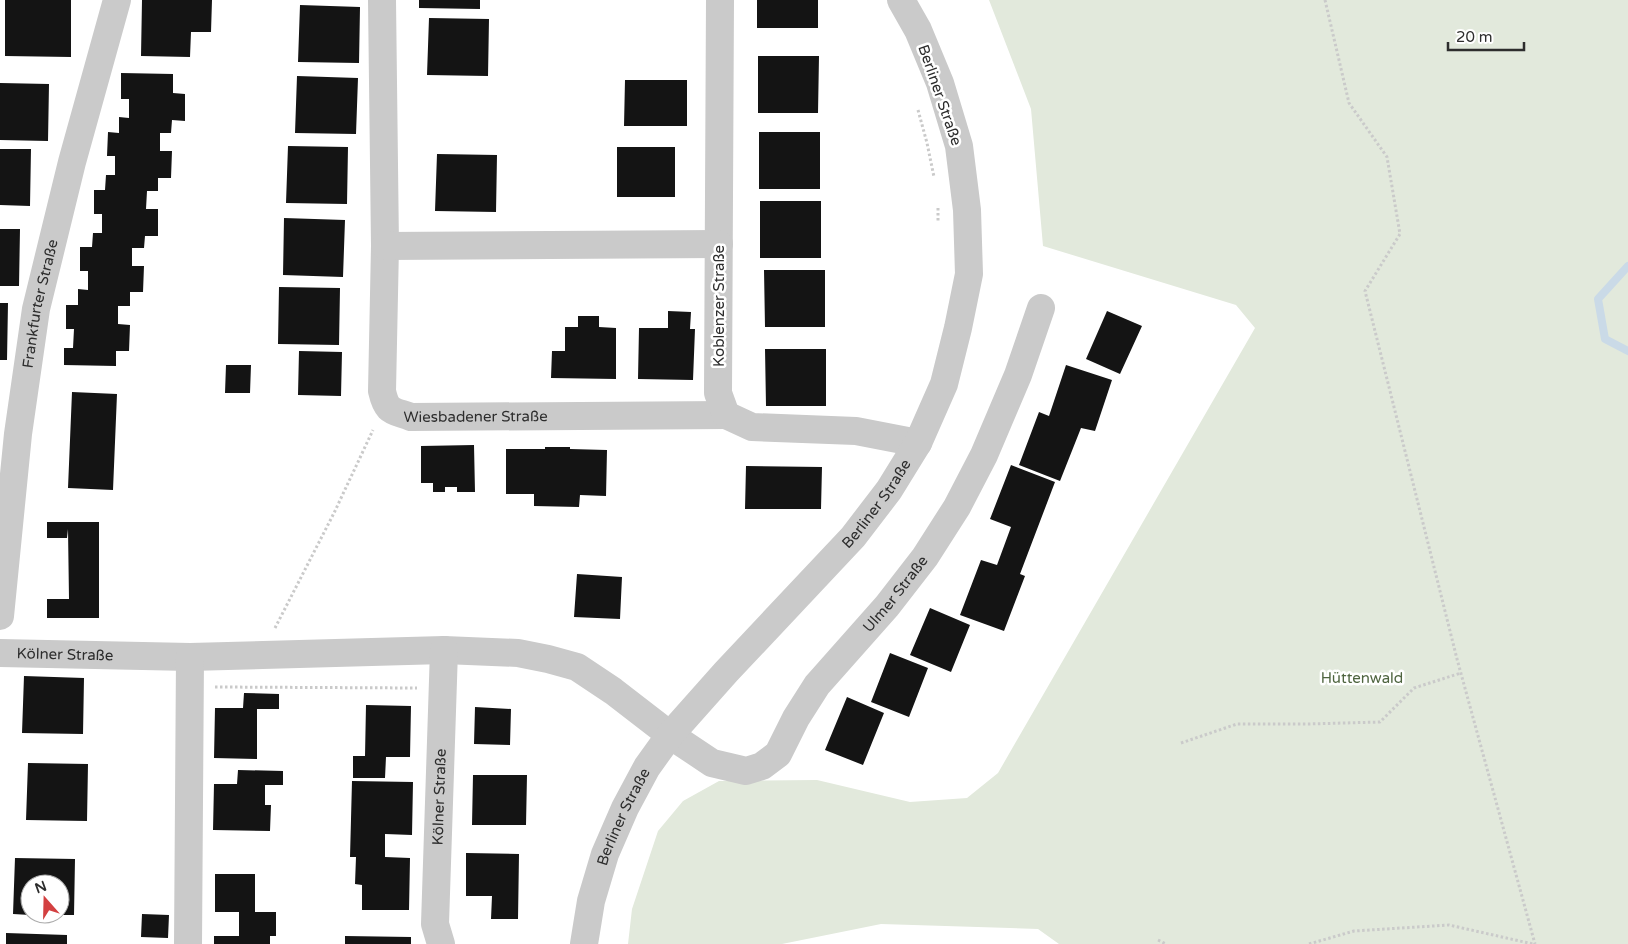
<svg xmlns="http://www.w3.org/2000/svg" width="1628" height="944" viewBox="0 0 1628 944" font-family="'Varela Round',sans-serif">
	<rect width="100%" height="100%" fill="#fff"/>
	<path fill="#e2e9dc" d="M989 0H1628V944H1059L1038 929 881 924 782 944H628L632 909 658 831 683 801 719 781 817 780 910 802 967 798 998 773 1255 328 1236 305 1043 246 1031 109Z"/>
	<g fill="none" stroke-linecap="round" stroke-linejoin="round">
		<path stroke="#cadae7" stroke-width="8" d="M1628 266 1598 299 1605 339 1628 351"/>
	</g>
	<path fill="#141414" d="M5 0H71V57L5 56Z
		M142 0H212L211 32H191L190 57 141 56Z
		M419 0H480V9L419 8Z
		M757 0H818V28H757Z
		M300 5 360 7 359 63 298 62Z
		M429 18 489 19 488 76 427 75Z
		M758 56H819L818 113H758Z
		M121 73 173 74V93L185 94V121L172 120 171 133H160V151H172L171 178H158V191H147L146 209H158V236H145L144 248H132V266H144L143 292H130V306H118V324L130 325 129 351H116V366L64 365V348H73L74 329H66V305H78V289L88 290V271H80V247H92L93 233H102V214H94V190H105L106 175H115V156H107L108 132 119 133V117L129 118V99H121Z
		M297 76 358 78 356 134 295 133Z
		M625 80H687V126H624Z
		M0 83 49 84 48 141 0 140Z
		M759 132H820V189H759Z
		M288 146 348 147 347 204 286 203Z
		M617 147H675V197H617Z
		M0 149H31L30 206 0 205Z
		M437 154 497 155 496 212 435 211Z
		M760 201H821V258H760Z
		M284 218 345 220 343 277 283 275Z
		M0 229H20L19 286H0Z
		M764 270H825V327H765Z
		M279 287 340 288 339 345 278 344Z
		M0 303H8L7 360H0Z
		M668 311 691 312 690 329H695L693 380 638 379 639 328H668Z
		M1107 311 1142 326 1120 374 1086 359Z
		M578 316H599V327L616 328V379L551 378 552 351H565V327H578Z
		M765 349H826V406H766Z
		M299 351 342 352 341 396 298 395Z
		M226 365H251L250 393H225Z
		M1066 365 1112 380 1095 431 1081 428 1060 481 1019 465 1039 412 1049 416Z
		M72 392 117 394 113 490 68 488Z
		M474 445 475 492H457V487H445V492H433V483H421V446Z
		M545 447H570V449L607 450 606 496 580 495 579 507 534 506V494H506V449H545Z
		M1011 465 1055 482 1020 574 1025 576 1004 631 960 615 981 560 997 565 1011 527 990 519Z
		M746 466 822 467 821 509H745Z
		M47 522H99V618H47V599H69L68 529 67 538H47Z
		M577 574 622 577 620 619 574 617Z
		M930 608 970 625 951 672 910 655Z
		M890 653 928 668 909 717 871 702Z
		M24 676 84 678 83 734 22 733Z
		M244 693 279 694V709H257V759L214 758 215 708H243Z
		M847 697 884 713 863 765 825 750Z
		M366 705 411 706 410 757H386L385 778H353V756H365Z
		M475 707 511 709 510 745 474 744Z
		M28 763 88 764 87 821 26 820Z
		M238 770 283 771V785H265V805H271L270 831 213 830 214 784H237Z
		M473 775H527L526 825H472Z
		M352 781 413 782 412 835 385 834V857L410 858 409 910H362V885L355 884 356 857H350Z
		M466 853 519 854 518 919H491L492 896H466Z
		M15 858 75 859 74 915H60V884H30V915L13 914Z
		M215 874H255V912H276V936H270V944H214V936H239V912H215Z
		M142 914 169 915 168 938 141 937Z
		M6 933 67 935V944H6Z
		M345 936 411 937V944H345Z"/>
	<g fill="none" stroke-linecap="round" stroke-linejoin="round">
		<path stroke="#cacaca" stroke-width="3" stroke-dasharray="2.5 2.5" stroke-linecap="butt" d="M1325 0 1349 103 1387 157 1400 234 1365 291 1457 659 1535 944
			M918 110 927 143 934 177
			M938 208V221
			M275 628 334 513 373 430
			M215 687 417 688
			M1181 743 1237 724H1308L1380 722 1414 688 1461 673
			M1158 940 1166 944
			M1309 944 1354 931 1449 925 1533 944"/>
		<g stroke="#cacaca" stroke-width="28">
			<path id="s1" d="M382 0 385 246 382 391C387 413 392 410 411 417L726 415"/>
			<path d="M720 0 718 393 726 415 752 427 856 431 918 443"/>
			<path d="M385 246 719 244"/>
			<path id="s2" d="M0 616 18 434 36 309 72 162 117 0"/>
			<path id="s3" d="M0 653 190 657 444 650 518 653 548 659 577 667 613 691 670 735 712 763 746 771 762 766 778 754 796 718 817 685 887 606 925 557 957 507 984 455 1018 375 1041 308"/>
			<path d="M188 944 190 657"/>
			<path id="s4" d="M441 944 435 924 444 650"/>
			<path id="s5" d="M584 944 591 901 605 854 625 808 647 767 670 735 726 672 853 537 889 490 918 443 944 384 958 328 969 274 967 210 959 146 940 83 918 30 901 0"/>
		</g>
	</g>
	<g text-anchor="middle" stroke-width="5" stroke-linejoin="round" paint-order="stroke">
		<g font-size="15" fill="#2d2d2d" stroke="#fff">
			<text transform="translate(940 95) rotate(71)" y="5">Berliner Straße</text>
			<text dy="5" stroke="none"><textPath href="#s2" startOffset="315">Frankfurter Straße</textPath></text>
			<text transform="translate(719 306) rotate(-90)" y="5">Koblenzer Straße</text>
			<text dy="5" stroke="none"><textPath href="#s1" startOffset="498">Wiesbadener Straße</textPath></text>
			<text dy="5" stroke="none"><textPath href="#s5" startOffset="539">Berliner Straße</textPath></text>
			<text dy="5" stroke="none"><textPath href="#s3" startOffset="1016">Ulmer Straße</textPath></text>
			<text dy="5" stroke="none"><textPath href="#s3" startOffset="65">Kölner Straße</textPath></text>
			<text dy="5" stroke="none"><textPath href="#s4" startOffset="148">Kölner Straße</textPath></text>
			<text dy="5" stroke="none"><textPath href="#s5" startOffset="134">Berliner Straße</textPath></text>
		</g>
		<g font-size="15" fill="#4e643f" stroke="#fff">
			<text x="1362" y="683">Hüttenwald</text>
		</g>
	</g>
	<g transform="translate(45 899) rotate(340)"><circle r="24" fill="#ffffff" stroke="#ababab"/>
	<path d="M0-4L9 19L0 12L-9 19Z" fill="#d34041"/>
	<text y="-8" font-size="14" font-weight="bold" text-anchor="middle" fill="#2d2d2d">N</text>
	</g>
	<path d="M1448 42v8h76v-8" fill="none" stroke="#2d2d2d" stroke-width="2.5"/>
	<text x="1456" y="42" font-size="15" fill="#2d2d2d" stroke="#ffffff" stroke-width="4" paint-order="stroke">20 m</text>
</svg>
